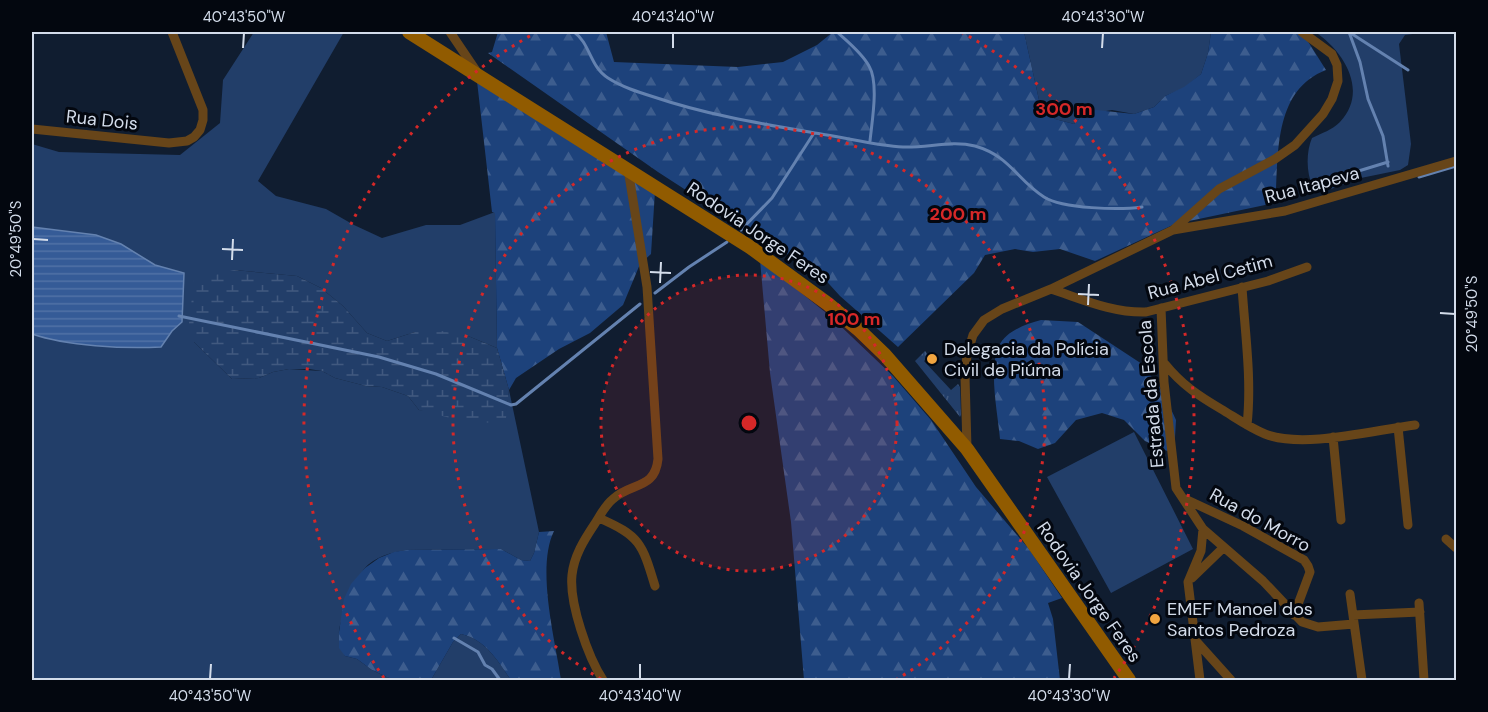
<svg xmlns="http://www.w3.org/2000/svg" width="1488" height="712" viewBox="0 0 1488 712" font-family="'DM Sans',sans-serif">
	<defs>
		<pattern id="forest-firs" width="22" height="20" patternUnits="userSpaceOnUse" patternTransform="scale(1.5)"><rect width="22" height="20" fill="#1d427b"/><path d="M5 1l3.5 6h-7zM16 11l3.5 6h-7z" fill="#3d5d8e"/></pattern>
		<pattern id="wetland-marsh" width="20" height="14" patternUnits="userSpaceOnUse" patternTransform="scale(1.5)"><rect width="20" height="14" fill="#223e69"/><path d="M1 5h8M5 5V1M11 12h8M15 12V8" fill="none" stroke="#41597f"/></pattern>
		<pattern id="park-tufts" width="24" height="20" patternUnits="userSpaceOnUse" patternTransform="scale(1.5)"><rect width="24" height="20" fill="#223e69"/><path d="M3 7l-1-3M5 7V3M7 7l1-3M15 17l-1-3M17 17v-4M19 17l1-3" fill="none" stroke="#41597f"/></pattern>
		<pattern id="water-rules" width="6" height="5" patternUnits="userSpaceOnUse" patternTransform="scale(1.5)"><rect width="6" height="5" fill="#355b97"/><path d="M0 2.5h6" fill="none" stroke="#5172a6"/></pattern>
	</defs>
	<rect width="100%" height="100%" fill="#101d30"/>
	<path fill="#223e69" d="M254 32H344L258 181 276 196 326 209 354 225 382 238 426 225H460L495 212 497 348 468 336 415 332 387 341 367 333 343 306 321 288 297 276 234 270 194 342 232 379 259 378 273 372 289 369 322 371 335 378 366 386 382 387 408 396 419 410 505 418 509 390 539 532 534 553 530 561 521 560 501 549 406 550C392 552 374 557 364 569 358 578 338 623 339 633 340 641 343 649 345 656L357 659 372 670 393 680H32V334C67 346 123 349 161 347L172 331 182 322 184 273 155 265 121 244 96 235 32 227V144L59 152 180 155 220 123 223 80Z
		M1024 32H1211L1208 53 1201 74 1184 88 1165 96 1154 107 1134 114 1112 110 1083 115 1074 124 1055 119 1039 100Z
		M1315 32H1428L1405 35 1399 44 1411 144 1408 165 1400 170 1361 178 1331 189 1322 191 1313 187C1306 173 1306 152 1312 138 1322 133 1332 130 1340 122 1369 91 1344 51 1315 32Z
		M1134 432 1193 549 1111 593 1047 477Z
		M461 634C486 640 497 660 511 680H431L453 642Z"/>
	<path fill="url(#forest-firs)" d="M498 32H606L614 62 738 67 783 62 817 45 833 32H1024L1039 100 1055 119 1074 124 1083 115 1096 110 1134 114 1154 107 1165 96 1184 87 1201 74 1208 53 1211 32H1302L1326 70C1276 89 1278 149 1276 194L1265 205 1175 224 1095 261 1060 249 1033 252 1015 249 985 255 974 273 898 347 840 296 820 274 760 238 658 172 488 53 492 52Z
		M477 81 655 191 651 254 640 264 623 305 590 333 559 349 516 378 509 390 497 348 495 213 492 212Z
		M760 260 830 316 893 376 931 420 976 487 1029 549 1062 598 1048 603 1053 619 1060 680H804L791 522 770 373Z
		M1041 320 1078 322 1142 364 1163 392 1176 420 1174 454 1145 441 1124 420 1102 413 1076 420 1055 443 1038 449 1019 441 1000 439C998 414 988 369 999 346 1006 331 1026 324 1041 320Z
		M554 531C536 568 555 639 561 680H511C497 660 486 640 461 634L453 642 431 680H393L372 670 357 659 345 656 339 648V632L344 599 351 584 365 568 379 558 394 552 406 550 501 549 521 560 530 561 534 553 539 532Z"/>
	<path fill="url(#wetland-marsh)" d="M234 270 297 276 321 288 343 306 367 333 387 341 415 332 436 330 468 336 497 348 509 390 506 418 496 423 462 421 419 410 408 396 382 387 366 386 335 378 322 371 309 369H289L273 372 259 378 232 379 194 342 188 332 194 280Z"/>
	<path fill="url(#park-tufts)" d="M925 351 929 356 924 361 951 390 958 384 960 387 961 415 960 417 915 361Z"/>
	<path fill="url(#water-rules)" stroke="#6482b0" stroke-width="1.5" d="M32 227 96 235 121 244 155 265 184 273 182 322 172 331 161 347C123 349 67 346 32 334Z"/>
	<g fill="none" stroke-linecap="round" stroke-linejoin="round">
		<path stroke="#6482b0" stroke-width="3" d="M574 32C590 43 590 67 608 78 622 87 638 92 654 97 710 116 769 125 827 135 852 139 878 146 903 147 928 148 951 140 975 146 1010 156 1017 180 1044 197 1063 209 1120 210 1142 207
			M837 32C848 42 862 53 869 66 879 83 872 121 870 141
			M1349 32 1360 62 1368 99 1383 136 1388 166
			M1349 32 1408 70
			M1419 177 1456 166
			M1316 184 1388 162
			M741 230 772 198 814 133
			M655 293 689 267 727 242
			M179 316 379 357 436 374 511 405 516 404 640 304
			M454 638 478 652 485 665 492 669 500 680"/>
		<path stroke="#674519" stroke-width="9" d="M450 32 477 72
			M32 129 169 143 187 141 194 137 200 130 203 120V110L172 32
			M1173 230 1285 211 1456 161
			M1242 287C1245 333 1252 380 1247 425
			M1051 289C1082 299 1112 313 1146 312L1268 281 1307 267
			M1161 308 1164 382 1176 488 1203 529 1201 551 1188 582 1200 680
			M1165 364C1182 385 1199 396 1221 409 1236 418 1250 428 1265 434 1303 449 1374 430 1415 425
			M1398 427 1408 525
			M1333 437 1341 520
			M967 448 965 377 967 355 973 335 984 320 1002 309 1051 289 1173 230 1219 189 1275 159 1295 145 1323 114 1332 99 1338 81 1337 65 1332 54 1302 32
			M1183 498 1243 526 1304 560 1308 566 1310 572 1294 615
			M599 518C640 536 642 543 655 586
			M1203 529 1263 581 1302 622 1318 627 1354 624
			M1446 539 1456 548
			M1192 578 1223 548
			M1350 594 1362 680
			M1419 603 1424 680
			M1353 615 1420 612
			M1196 641 1231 680
			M603 680C588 657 569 603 572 575 574 556 584 540 594 525 600 516 605 505 613 499 631 482 655 490 658 459L647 287 628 169"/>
		<path stroke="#915b00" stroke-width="14" d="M409 32 750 247 828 304 858 329 885 355 967 449 1129 680"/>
	</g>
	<path fill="none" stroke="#d3dcea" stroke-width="2" d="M243 48 244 33M673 48V33M1102 48 1103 33M33 239 48 240M222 249 243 250M232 260 233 239M650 272 671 273M660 283 661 262M1078 294 1099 295M1088 305 1089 284M1440 313 1455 314M210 679 211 664M640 679V664M1069 679 1070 664"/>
	<circle cx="749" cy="423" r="148" fill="#d62828" fill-opacity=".12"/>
	<g fill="none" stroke="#d62828" stroke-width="3" stroke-dasharray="3 6">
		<circle cx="749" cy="423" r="148"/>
		<path d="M601 679A296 296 0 1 1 897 679"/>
		<path d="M384 678A445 445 0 0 1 537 32M961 32A445 445 0 0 1 1114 678"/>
	</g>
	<g fill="#f1a540" stroke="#03070f" stroke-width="2">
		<circle cx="932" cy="359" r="6"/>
		<circle cx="1155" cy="619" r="6"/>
	</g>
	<g text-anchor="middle" stroke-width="6" stroke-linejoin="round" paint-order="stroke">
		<g font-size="18" fill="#d3dcea" stroke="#03070f">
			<text transform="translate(102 120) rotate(6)" y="6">Rua Dois</text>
			<text transform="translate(1312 185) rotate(-15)" y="6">Rua Itapeva</text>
			<text transform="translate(758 233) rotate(34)" y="6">Rodovia Jorge Feres</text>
			<text transform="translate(1210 277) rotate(-15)" y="6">Rua Abel Cetim</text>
			<text transform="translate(1151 394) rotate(-95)" y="6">Estrada da Escola</text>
			<text transform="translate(1260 520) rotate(29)" y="6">Rua do Morro</text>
			<text transform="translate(1089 592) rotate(55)" y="6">Rodovia Jorge Feres</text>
		</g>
		<g font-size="18" fill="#d3dcea" stroke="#03070f" text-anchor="start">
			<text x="944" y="355">Delegacia da Polícia<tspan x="944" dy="21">Civil de Piúma</tspan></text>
			<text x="1167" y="615">EMEF Manoel dos<tspan x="1167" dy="21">Santos Pedroza</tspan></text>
		</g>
	</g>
	<circle cx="749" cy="423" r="9" fill="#d62828" stroke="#03070f" stroke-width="3"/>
	<g font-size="18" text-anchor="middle" font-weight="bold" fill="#d62828" stroke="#03070f" stroke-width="6" stroke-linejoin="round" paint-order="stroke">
		<text x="1064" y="115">300 m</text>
		<text x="958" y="220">200 m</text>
		<text x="854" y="325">100 m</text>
	</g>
	<rect width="1488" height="712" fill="none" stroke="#03070f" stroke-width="66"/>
	<rect x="33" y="33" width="1422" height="646" fill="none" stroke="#d3dcea" stroke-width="2"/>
	<g font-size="15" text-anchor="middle" fill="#d3dcea">
		<text x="244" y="22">40°43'50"W</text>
		<text x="673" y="22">40°43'40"W</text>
		<text x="1103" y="22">40°43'30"W</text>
		<text transform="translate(16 239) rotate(-90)" y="5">20°49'50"S</text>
		<text transform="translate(1472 314) rotate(-90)" y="5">20°49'50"S</text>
		<text x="210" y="701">40°43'50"W</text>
		<text x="640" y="701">40°43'40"W</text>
		<text x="1069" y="701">40°43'30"W</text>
	</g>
</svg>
